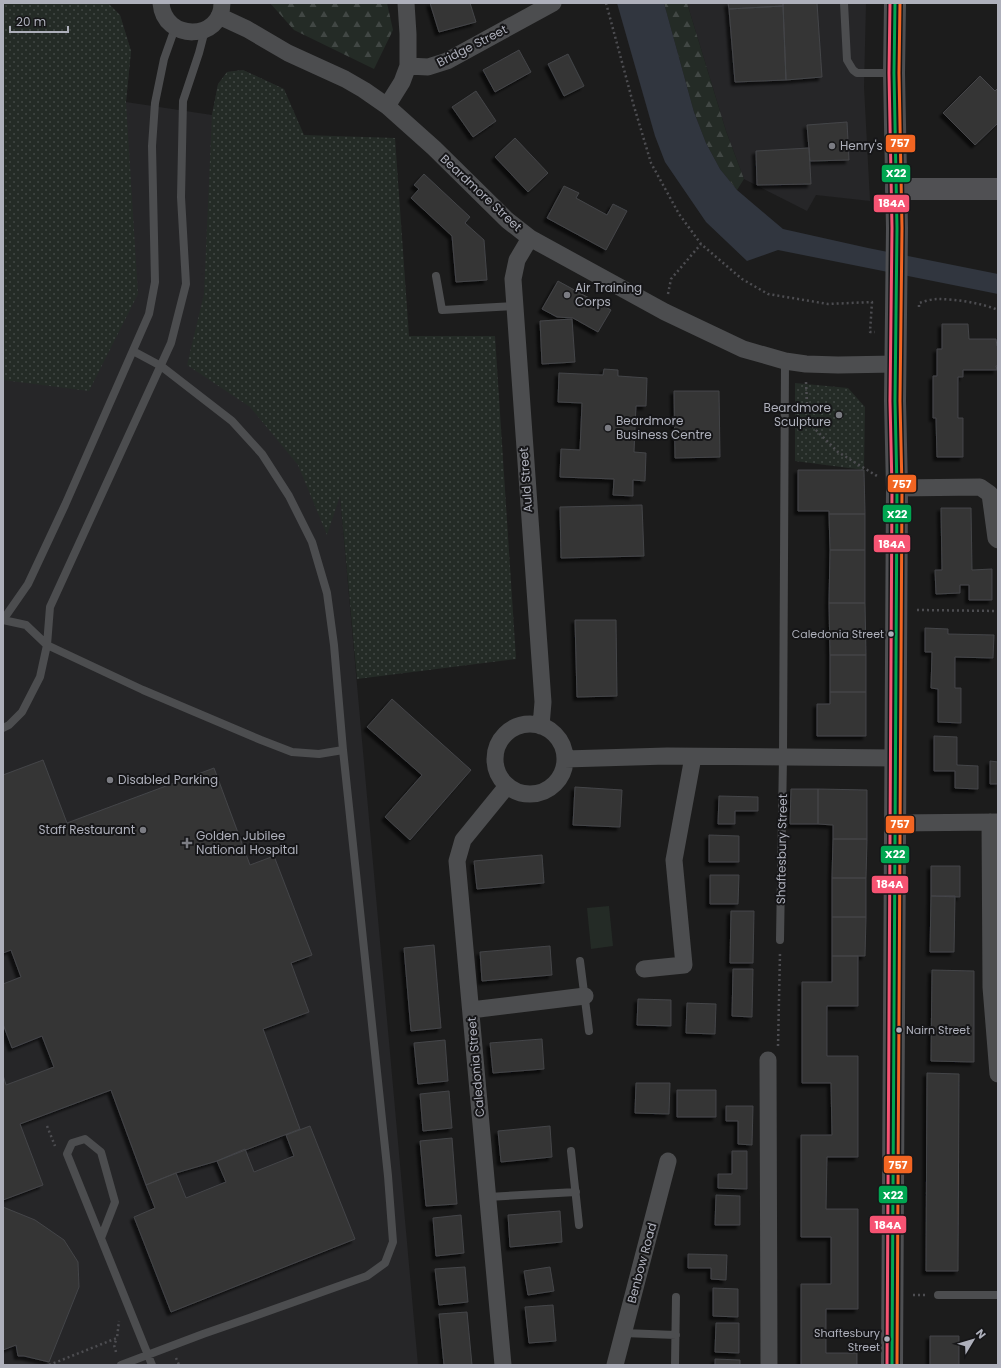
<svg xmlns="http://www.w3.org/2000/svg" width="1001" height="1368" viewBox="0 0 1001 1368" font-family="Poppins,sans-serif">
	<defs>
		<pattern id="grass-dots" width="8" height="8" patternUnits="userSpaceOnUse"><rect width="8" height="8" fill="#242b26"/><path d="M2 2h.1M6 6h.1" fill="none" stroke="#414744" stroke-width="1.8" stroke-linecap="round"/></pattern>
		<pattern id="forest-firs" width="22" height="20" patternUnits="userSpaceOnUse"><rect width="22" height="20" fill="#242b26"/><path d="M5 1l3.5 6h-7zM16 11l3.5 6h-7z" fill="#414744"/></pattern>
		<filter id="shadow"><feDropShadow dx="-3.5" dy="3.5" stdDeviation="1" flood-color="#0009"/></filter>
	</defs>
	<rect width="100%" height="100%" fill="#1c1c1c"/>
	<path fill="#262628" d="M3 3H108L120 15 131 51 126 102 212 115 218 84 227 72 243 70 284 89 340 495 418 1365H3Z
		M687 3H866L864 87 870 201 816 195 807 211 744 179 726 131Z"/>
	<path fill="url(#grass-dots)" d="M3 3H108L120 15 131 51 126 102 138 294 89 391 3 380Z
		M243 70 284 89 304 135 395 138 409 336H495L516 659 357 679 340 496 327 535 298 465 250 407 187 365 204 294 212 115 218 84 227 72Z
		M795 383 848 388 865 407 864 470 795 461Z"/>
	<path fill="url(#forest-firs)" d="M270 3H387L393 30 374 69 294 30Z
		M664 3H687L726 131 744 179 737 190 720 169 706 143 694 112Z"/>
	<path fill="#242b26" d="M609 906 613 946 591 949 587 908Z"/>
	<path fill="#31363f" d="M617 3H664L694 112 706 143 720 169 737 190 783 229 868 248 998 274V294L778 250 747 261 706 222 665 162 655 136Z"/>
	<path fill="#353536" stroke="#444548" filter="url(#shadow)" d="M430 3H470L476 22 439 32Z
		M728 3H783V6L729 9Z
		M783 3H817L822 77 786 80Z
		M783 6 786 80 735 82 729 9Z
		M519 50 531 72 495 92 483 70Z
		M568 54 584 86 564 96 548 64Z
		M980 76 995 91 998 88V123L975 145 943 113Z
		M476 91 496 121 473 137 452 107Z
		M847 122 849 160 810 161 807 125Z
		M515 138 548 173 528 192 495 157Z
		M809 148 811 184 757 185 756 151Z
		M424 174 470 217 465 223 484 240 487 280 456 282 452 236 411 198 419 189 414 185Z
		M564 186 579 193 576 198 607 215 613 204 627 211 606 250 547 218Z
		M558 281 611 310 598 332 573 318 557 317 542 309Z
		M572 319 575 362 542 364 540 321Z
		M942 324H968L969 339H996L997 346H998V366H996L997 370H963V377H958V418H963V457H937L936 418H933V376H937V349H942Z
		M604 369 618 370V376L647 378 646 406H636L634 452 646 453 645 481 633 480V496L613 495 614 479 560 477 561 449 580 450 582 403 558 402 559 373 603 375Z
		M674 391H719L720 457 675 458Z
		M798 470H864L865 514H829V511H798Z
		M642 505 644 556 561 558 560 507Z
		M941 508H971L972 570 992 569V600H969V585H960V593L936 594 935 570H942Z
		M829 514H865V550H830Z
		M830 550H865V603H829Z
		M829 603H865L866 655H830Z
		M575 620H616L617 696 577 697Z
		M925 628 948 629V634L994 635 993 658 955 657V688H961V723L938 722V689L931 688 932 652H925Z
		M830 655H866V692H830Z
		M830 692H866V736H817V704H830Z
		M392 699 471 770 410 840 385 817 422 775 367 727Z
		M934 736 957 737V765L978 766V789L955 788V771H934Z
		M43 760 67 823 214 768 250 865 274 856 312 955 291 963 309 1012 263 1029 300 1129 217 1161 176 1173 146 1185 111 1090 20 1124 43 1185 3 1200V1075L6 1085 54 1067 42 1036 12 1048 3 1024V984L21 977 11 950 3 953V775Z
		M990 761 998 762V784H990Z
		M575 787 622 790 620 827 573 825Z
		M791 789H818V824H790Z
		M818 789 867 790V839H833V825L818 824Z
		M719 796 758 797V811H735V824H718Z
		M709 835 739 836V862H709Z
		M833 839H867L866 878H832Z
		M542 855 544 883 477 889 474 861Z
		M931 866H960V897L931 896Z
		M710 875H739L738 904H710Z
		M832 878H866V917H832Z
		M931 896H955L954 952H930Z
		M731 911H754L753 963H730Z
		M832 917H866L865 956H832Z
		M434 945 441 1028 411 1031 404 948Z
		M550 946 552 975 482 981 480 952Z
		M832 956H858V1006H827V1056H858V1157H827L826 1209H858V1309H826V1353H857V1365H801V1284H831V1237H801V1135H832L831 1083H802V982H832Z
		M733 969H753L752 1017 732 1016Z
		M932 970 974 971V1062L931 1061Z
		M638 999 671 1000V1026L637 1025Z
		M687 1003 716 1004 715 1034 686 1033Z
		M542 1039 544 1069 493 1073 490 1043Z
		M445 1040 448 1081 418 1084 414 1043Z
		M927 1073 959 1074 958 1271H926Z
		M636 1083H670L669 1114 635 1113Z
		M677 1090H716V1117H677Z
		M449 1091 452 1128 423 1131 420 1094Z
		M726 1106H753L752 1145 738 1144V1121H726Z
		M310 1126 355 1239 171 1312 134 1217 155 1208 146 1185 176 1173 186 1198 226 1182 217 1161 245 1149 254 1172 294 1156 286 1135Z
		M550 1126 552 1157 501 1162 498 1131Z
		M452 1138 457 1204 426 1206 420 1141Z
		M732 1151H747V1189L718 1188V1174H732Z
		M716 1195 740 1196V1225H715Z
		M3 1207 35 1220 64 1240 78 1262 79 1287 49 1362 24 1356H18L16 1345 3 1350Z
		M560 1211 562 1242 510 1247 508 1215Z
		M461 1215 464 1253 436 1256 433 1218Z
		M688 1254 727 1255 726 1280 711 1279V1268H688Z
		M465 1267 468 1302 439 1305 435 1269Z
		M550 1267 554 1291 528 1295 524 1271Z
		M713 1288 738 1289V1317L713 1316Z
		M553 1305 556 1341 529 1343 525 1307Z
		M467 1312 472 1365H444L439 1314Z
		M716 1323H739V1353L715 1352Z
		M930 1336H959V1365H930Z
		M715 1359 740 1360V1365H715Z"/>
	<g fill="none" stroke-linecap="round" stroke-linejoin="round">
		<path stroke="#4d4d51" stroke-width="2.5" stroke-dasharray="2 3" stroke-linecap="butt" d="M606 3 633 103 651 163 679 214 701 244 742 279 768 294 828 304 872 302 870 332H875
			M668 294 671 279 701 244
			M919 307V303C925 301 932 299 938 299 956 299 981 303 998 310
			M806 382 807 403 812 426 838 452 877 476
			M917 610 998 611
			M778 1046 780 953
			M47 1126 55 1146
			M913 1295H926
			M116 1352 114 1345 117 1338
			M176 1358 179 1365
			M49 1365 117 1338 119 1321"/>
		<path stroke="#4c4d4f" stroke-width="8" d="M844 3 847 60 853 70 857 73H894
			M436 276 442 310 514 306
			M3 620 28 584 65 505 149 314 155 282 152 146 155 103 164 59 175 28
			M3 620 26 625 47 645 143 690 261 740 292 752 319 754 343 750
			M3 728 9 725 22 712 40 677 47 645 50 607 171 343 186 284 181 197 183 101 199 53 205 30
			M780 940 783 757 785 361
			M580 961 589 1031
			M571 1151 579 1225
			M488 1197 576 1192
			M101 1238 115 1202 101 1152 85 1139 72 1143 67 1154 152 1365
			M938 1295H998
			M623 1333 676 1335
			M121 1365 203 1334 252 1317 367 1276 385 1263 393 1242 388 1176 343 750 334 645 327 593 312 542 289 496 262 454 232 421 161 366 133 351
			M675 1365 676 1297"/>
		<path stroke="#4c4d4f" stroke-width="17" d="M161 3C164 42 222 41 222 3
			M406 3 408 34V66
			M219 16 247 29 288 53 345 79 364 90 387 106 434 148 507 220 530 238 665 312 743 349 785 361 806 364 838 365 896 364
			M387 106 402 82 408 66 428 67 447 61 553 3
			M530 238 517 260 513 279 543 702 541 726
			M897 488 980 487 990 494 996 538 998 540
			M495 759a35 35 0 1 1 70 0a35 35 0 1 1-70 0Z
			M565 759 667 756 896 758
			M990 822 991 987 998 1074
			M896 823 998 822
			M644 969 684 965 674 860 693 757
			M471 1010 585 996
			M768 1060 769 1365
			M503 1365 457 861 463 840 507 786
			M615 1365 668 1161"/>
		<path stroke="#505053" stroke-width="22" d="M896 189H998"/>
		<path stroke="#4e4f52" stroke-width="22" d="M892 1365 897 488 895 401 897 228 894 73 895 3"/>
		<defs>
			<path id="bus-1" d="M892 1365 897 488 895 401 897 228 894 73 895 3"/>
			<path id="bus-2" d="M897 1365 902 488 900 401 902 228 899 73 900 3"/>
			<path id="bus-3" d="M887 1365 892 488 890 401 892 228 889 73 890 3"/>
		</defs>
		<use href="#bus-1" stroke="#161618" stroke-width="6"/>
		<use href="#bus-2" stroke="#161618" stroke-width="6"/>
		<use href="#bus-3" stroke="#161618" stroke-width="6"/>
		<use href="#bus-1" stroke="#00a651" stroke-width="3"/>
		<use href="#bus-2" stroke="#f26522" stroke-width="3"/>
		<use href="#bus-3" stroke="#f65372" stroke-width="3"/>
	</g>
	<g fill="#7b7c83" stroke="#161618" stroke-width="1.5">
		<circle cx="832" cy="146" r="4"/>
		<circle cx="567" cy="295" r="4"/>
		<circle cx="839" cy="415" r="4"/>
		<circle cx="608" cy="428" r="4"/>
		<circle cx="110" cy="780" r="4"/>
		<circle cx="143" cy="830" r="4"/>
		<path d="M185 837h4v4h4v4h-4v4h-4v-4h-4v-4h4z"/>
	</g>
	<g fill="#aeb0bb" stroke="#161618" stroke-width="1.5">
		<circle cx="891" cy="634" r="3.5"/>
		<circle cx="899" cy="1030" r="3.5"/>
		<circle cx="887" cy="1339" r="3.5"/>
	</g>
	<g text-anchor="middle" stroke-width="4" stroke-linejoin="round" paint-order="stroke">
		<g font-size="11" fill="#aeb0bb" stroke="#161618" text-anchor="end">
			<text x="884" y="638">Caledonia Street</text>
			<text x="906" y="1034" text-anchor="start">Nairn Street</text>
			<text x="880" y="1337">Shaftesbury<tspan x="880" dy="14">Street</tspan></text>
		</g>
		<g font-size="12" fill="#aeb0bb" stroke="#161618">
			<text transform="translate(472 46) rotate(-27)" y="4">Bridge Street</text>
			<text transform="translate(481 193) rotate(43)" y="4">Beardmore Street</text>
			<text transform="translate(526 480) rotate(-94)" y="4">Auld Street</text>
			<text transform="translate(782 849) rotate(-89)" y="4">Shaftesbury Street</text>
			<text transform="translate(476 1067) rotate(-95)" y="4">Caledonia Street</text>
			<text transform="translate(642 1263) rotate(-75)" y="4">Benbow Road</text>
		</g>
		<g font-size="12" fill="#aeb0bb" stroke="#161618" text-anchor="start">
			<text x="840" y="150">Henry's</text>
			<text x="575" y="292">Air Training<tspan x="575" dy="14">Corps</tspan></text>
			<text x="831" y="412" text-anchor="end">Beardmore<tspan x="831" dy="14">Sculpture</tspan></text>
			<text x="616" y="425">Beardmore<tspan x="616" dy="14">Business Centre</tspan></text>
			<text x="118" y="784">Disabled Parking</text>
			<text x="135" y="834" text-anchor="end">Staff Restaurant</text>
			<text x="196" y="840">Golden Jubilee<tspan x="196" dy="14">National Hospital</tspan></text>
		</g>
	</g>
	<g stroke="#161618" stroke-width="1.5">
		<rect x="885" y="134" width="31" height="19" rx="4" fill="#f26522"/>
		<rect x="881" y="164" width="30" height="19" rx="4" fill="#00a651"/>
		<rect x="873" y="194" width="37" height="19" rx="4" fill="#f65372"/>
		<rect x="887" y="474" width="30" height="19" rx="4" fill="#f26522"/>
		<rect x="882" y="504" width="30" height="19" rx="4" fill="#00a651"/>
		<rect x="873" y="534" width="38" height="19" rx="4" fill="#f65372"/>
		<rect x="885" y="815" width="30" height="19" rx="4" fill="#f26522"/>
		<rect x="880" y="845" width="30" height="19" rx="4" fill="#00a651"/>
		<rect x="871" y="875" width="38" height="19" rx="4" fill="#f65372"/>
		<rect x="883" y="1155" width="30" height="19" rx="4" fill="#f26522"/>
		<rect x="878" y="1185" width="30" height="19" rx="4" fill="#00a651"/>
		<rect x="869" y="1215" width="38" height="19" rx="4" fill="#f65372"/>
	</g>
	<g font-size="11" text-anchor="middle" font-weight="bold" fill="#fff">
		<text x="900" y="147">757</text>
		<text x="896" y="177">X22</text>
		<text x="892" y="207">184A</text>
		<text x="902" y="488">757</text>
		<text x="897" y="518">X22</text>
		<text x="892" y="548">184A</text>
		<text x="900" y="828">757</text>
		<text x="895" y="858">X22</text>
		<text x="890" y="888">184A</text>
		<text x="898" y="1169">757</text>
		<text x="893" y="1199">X22</text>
		<text x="888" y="1229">184A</text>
	</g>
	<rect width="1001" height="1368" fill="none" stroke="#aeb0bb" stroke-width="8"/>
	<g transform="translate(973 1340) rotate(52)" stroke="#161618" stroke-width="3" paint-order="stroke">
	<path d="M0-3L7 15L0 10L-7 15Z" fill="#aeb0bb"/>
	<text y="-6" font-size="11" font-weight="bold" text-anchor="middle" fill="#aeb0bb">N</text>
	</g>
	<path d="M10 26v6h58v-6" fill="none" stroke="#aeb0bb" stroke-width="2"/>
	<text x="16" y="26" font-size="12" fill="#aeb0bb" stroke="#161618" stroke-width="3" paint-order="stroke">20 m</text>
</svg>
